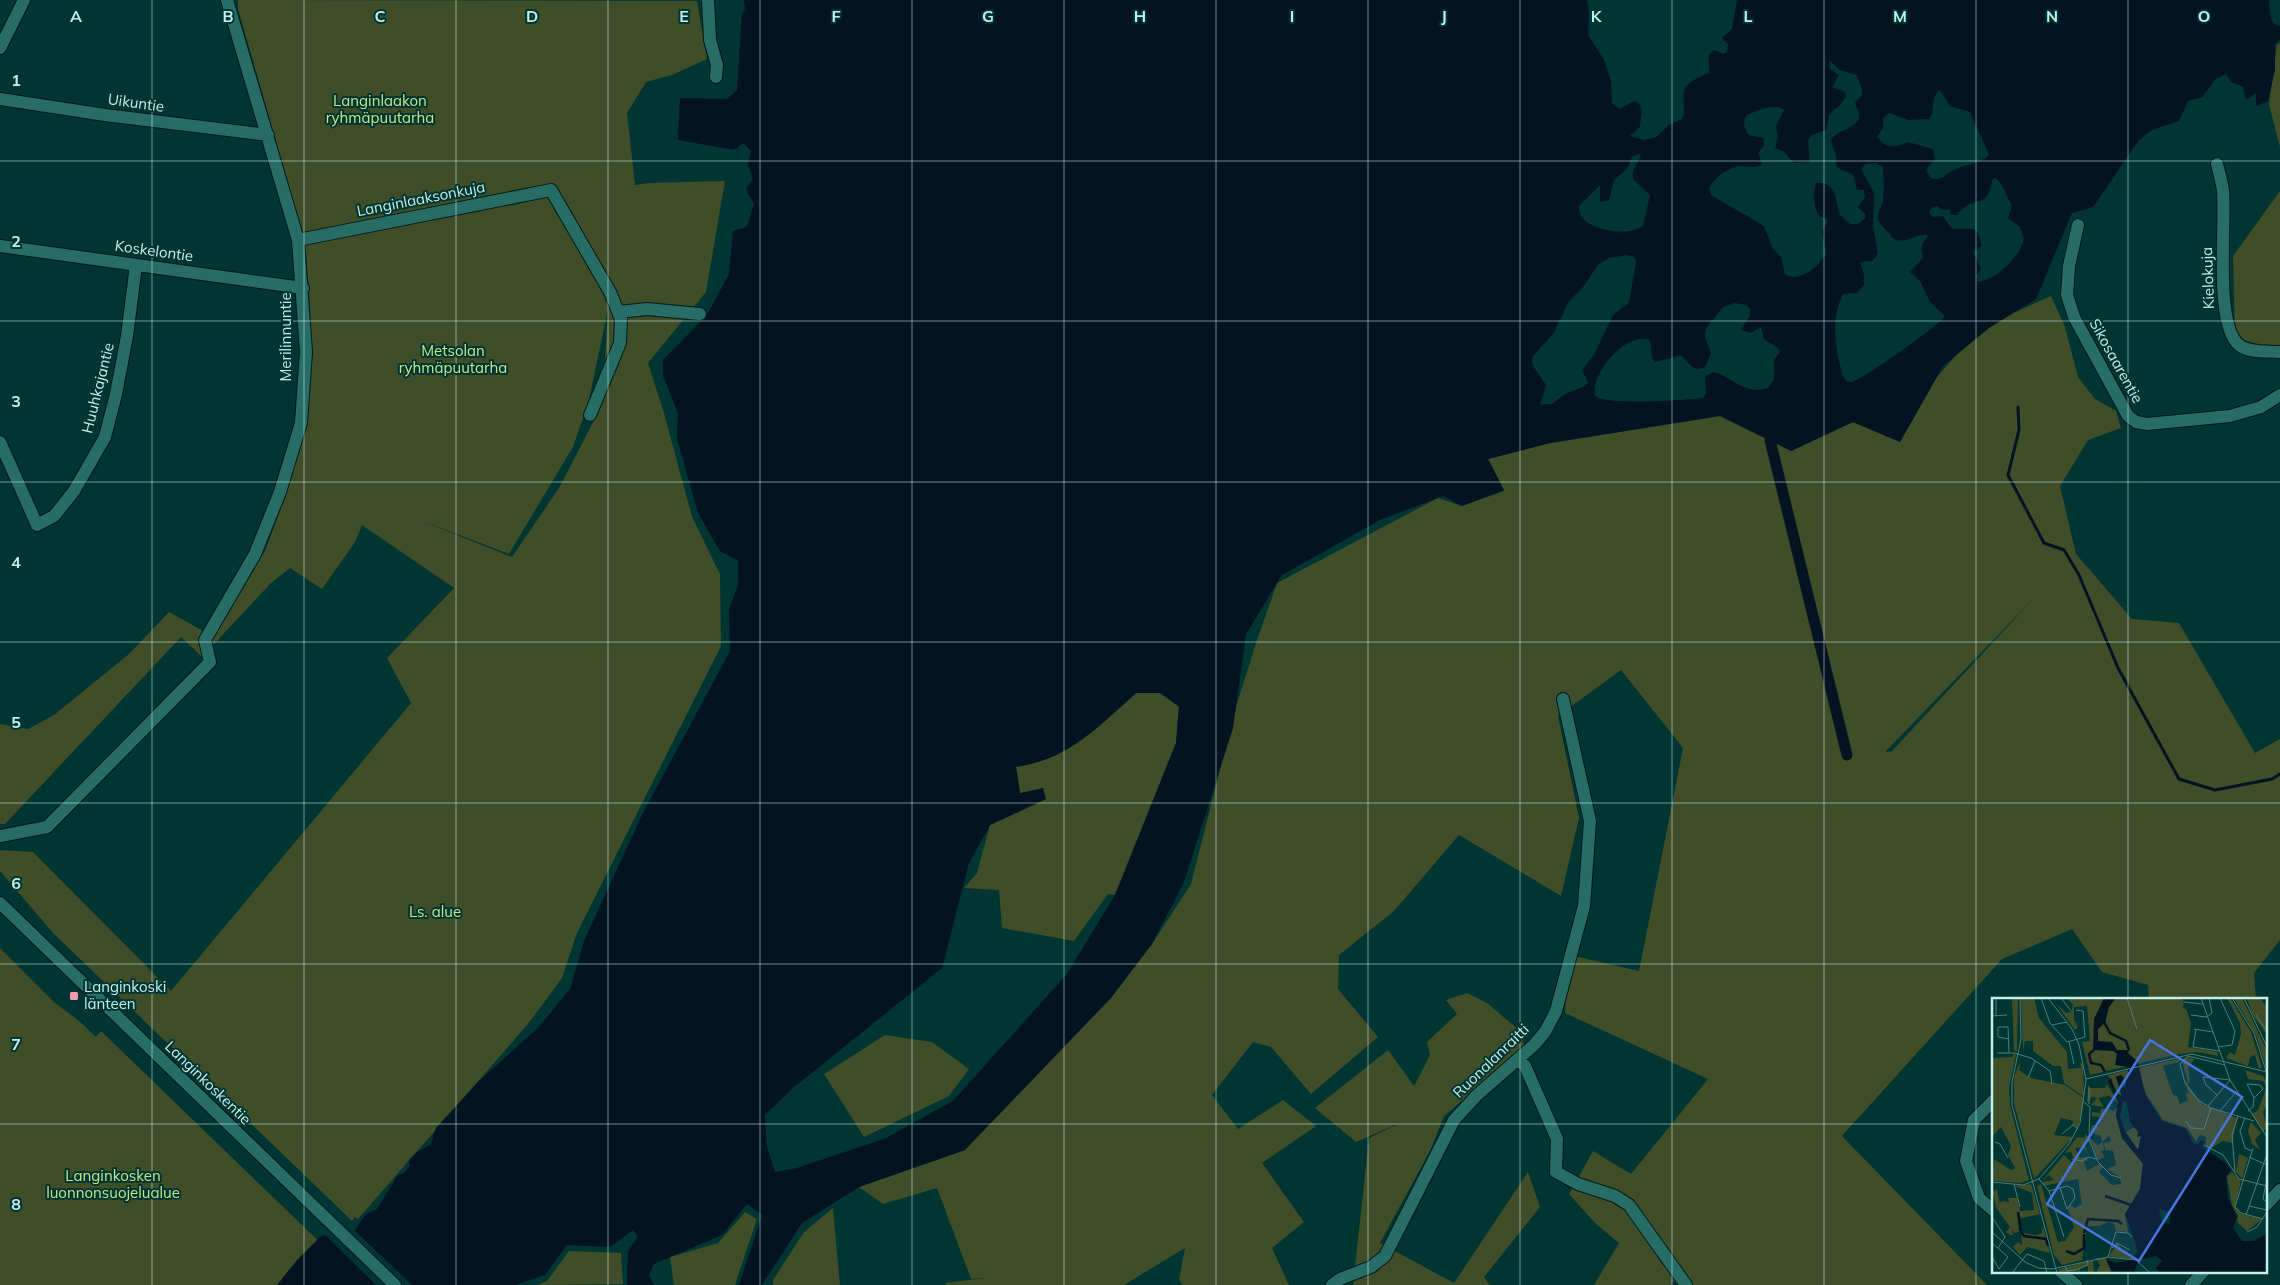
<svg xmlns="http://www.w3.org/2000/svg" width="2280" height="1285" viewBox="0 0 2280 1285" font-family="Mulish,sans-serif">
	<rect width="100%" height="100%" fill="#003531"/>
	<path fill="#3f4d28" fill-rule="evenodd" d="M238 0 697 1 707 59 672 75 646 82 627 113 635 185 649 183 725 181 706 292 648 363 664 413 692 517 720 574 721 646 577 933 562 978 528 1024 358 1219 355 1217 352 1221 54 934 0 871V850L33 852 171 991 411 703 387 658 454 588 362 525 355 542 322 589 290 568 271 583 202 657 181 637 5 824H0V724L28 729 54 715 129 654 169 612 214 637 265 551 286 495 306 425 311 354 309 289 303 235 238 9ZM608 310 602 405 559 488 512 557 417 519 509 554 573 447 588 404Z
		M2280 43V147L2269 104 2277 45Z
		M2280 191V348L2266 347 2235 337 2233 256Z
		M2051 296 2065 327 2078 377 2095 399 2116 411 2121 428 2088 440 2060 486 2076 554 2132 619 2179 623 2255 753 2280 739V940L2254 973 2256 999H2149L2148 985 2102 972 2072 929 2002 959 1842 1136 1987 1285H1679L1673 1281 1671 1285H1594L1619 1243 1595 1223 1569 1194 1593 1151 1631 1174 1708 1079 1565 1013 1570 955 1639 971 1683 748 1621 670 1558 716 1579 818 1561 896 1459 835 1394 911 1339 955 1338 989 1378 1037 1311 1094 1271 1047 1253 1042 1212 1095 1238 1129 1283 1100 1316 1126 1262 1163 1304 1222 1272 1248 1289 1285H1183L1179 1280 1185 1248 1124 1285H946L945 1283 986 1278 971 1279 937 1188 883 1204 859 1187 965 1150 1152 944 1191 884 1235 710 1257 640 1277 583 1438 498 1462 506 1504 491 1488 459 1550 443 1720 416 1791 451 1853 422 1900 442 1937 377 1980 328ZM2034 598 1892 751 1886 752V751Z
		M1136 693H1160L1179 707 1176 743 1115 895 1108 894 1074 941 1002 928 999 890 964 888 977 873 990 825 1046 799 1020 793 1016 767C1069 759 1098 727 1136 693Z
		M0 948 55 1003 78 1020 96 1037 101 1031 364 1285H0Z
		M1467 993 1487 1003 1519 1030 1525 1048 1444 1116 1430 1151 1380 1243 1454 1283 1528 1172 1540 1207 1484 1277 1490 1285H1353L1369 1138 1404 1121 1356 1142 1315 1108 1388 1050 1414 1086 1430 1055 1427 1042 1457 1014 1446 1000Z
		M885 1035 932 1042 969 1069 949 1096 864 1137 824 1074Z
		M833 1208 840 1285H773V1280L804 1232Z
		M745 1212 757 1219 735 1285H674L670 1257 718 1243Z
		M569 1251 621 1253 623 1284 537 1285 547 1281Z"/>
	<path fill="#031321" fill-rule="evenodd" d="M744 0H1587L1589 13 1588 35 1604 60 1611 82 1612 103 1619 109 1635 101C1646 107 1640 117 1640 127L1630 136 1644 140 1656 137 1669 125 1682 119C1688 107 1677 91 1691 82 1696 78 1703 76 1709 73 1711 64 1704 54 1715 50L1723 54 1727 52 1728 45 1722 38 1732 29 1737 0H2269L2271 19 2274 24 2280 26V39L2275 44V70L2268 101 2256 106V93L2246 100 2243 87 2231 82 2226 74 2216 79 2202 97 2188 101 2179 121 2152 130 2139 140 2093 207 2072 213 2036 299 1989 328 1943 366 1900 442 1853 422 1791 451 1720 416 1550 443 1488 459 1504 490 1462 506 1443 496 1380 520 1282 575 1246 634 1233 728 1184 882 1152 944 1111 998 965 1150 859 1187 802 1223 762 1285H739L762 1215 747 1204 722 1235 654 1264 649 1275 654 1285H627L628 1251 638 1237 633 1230 610 1247 567 1245 545 1275 516 1285H277L297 1260 321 1236 355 1230 366 1214 377 1209 398 1175 404 1173 410 1166 409 1160 416 1153 431 1144 436 1128 477 1083 539 1027 570 989 584 941 643 813 730 651 729 609 738 585V561L720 551 698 513 677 438 678 413 663 376V360L707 315 729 274 733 231 747 227 754 204 746 189 753 179 748 165 751 151 743 143 734 150 678 140 680 98 727 99 737 90 742 13 745 10ZM1829 60 1840 70 1857 75 1862 89V95L1855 103C1856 107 1859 111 1859 115 1860 129 1836 129 1831 141L1836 155V166C1852 179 1852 164 1857 190H1864L1865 197 1858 207 1865 214V218L1858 224H1850L1839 214C1837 200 1835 181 1816 183 1813 190 1813 210 1820 216 1822 217 1825 218 1828 220L1822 232 1826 254C1820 266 1798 284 1785 274L1781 257 1772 247 1764 226 1711 195 1709 189C1713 178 1730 166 1742 166 1750 166 1755 169 1762 164L1758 153C1762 148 1766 145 1763 138L1749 135C1744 129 1742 121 1747 115 1758 111 1773 102 1784 110L1776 126 1778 138 1775 148 1784 152 1794 163 1810 162 1808 140 1812 135 1826 130 1829 115 1841 104 1846 96 1845 92 1832 87 1839 75 1830 69ZM1940 90 1950 106 1970 112 1989 155C1979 165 1962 164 1949 173 1945 176 1940 180 1934 179 1930 178 1928 174 1926 170L1935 159 1933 149 1908 142C1895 148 1887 149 1877 137L1883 128V118L1890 113 1908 120 1929 119C1936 110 1929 98 1940 90ZM1638 154H1641C1639 163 1631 169 1633 179L1650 195 1643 226C1628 238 1576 230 1579 206L1600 185V202L1609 200 1614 180 1627 169 1632 157ZM1876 163 1883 167C1884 170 1884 200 1883 202 1876 219 1875 218 1888 232 1891 236 1893 239 1897 240 1908 243 1917 233 1928 235L1921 247 1923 258 1910 272 1920 281 1930 302 1945 316C1942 324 1860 381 1852 382 1842 382 1842 372 1840 365 1834 343 1832 315 1843 294L1857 293 1864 285V275L1860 262 1872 261 1878 254 1873 225 1874 193 1861 169 1866 164ZM1995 178C2004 184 2006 197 2012 205L2008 218 2020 227 2024 239C2020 257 1996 280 1978 282L1976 276 1981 269 1973 252 1982 246 1977 232 1973 229H1952L1943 216 1933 217 1929 213 1931 208 1937 206 1942 210 1950 209 1951 215H1957C1972 193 1988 212 1992 180ZM1627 255 1634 257 1636 262 1629 303 1613 315 1594 355 1582 370 1588 383 1583 387 1565 394 1552 404 1540 405 1546 385 1533 366 1532 362 1533 356 1553 334 1569 301 1583 287 1598 265 1609 258ZM1735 303 1746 305 1750 309V316L1741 330 1750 333 1761 327 1764 339 1779 349 1780 352 1774 360V379L1768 388C1743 396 1733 376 1713 372L1705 377 1706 393 1703 398C1684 400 1609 406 1595 396 1590 374 1626 331 1650 340L1652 358 1655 362 1681 355C1689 362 1692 373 1705 367L1711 353 1705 337 1706 328 1723 307ZM1136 693H1160L1179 706 1176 743 1115 895 1067 974 953 1101 884 1139 797 1168 775 1172 767 1147 765 1115 793 1088 942 968 969 863 990 825 1046 799 1043 788 1020 793 1016 767C1069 759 1098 727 1136 693Z"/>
	<path fill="#003531" d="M352 1228 412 1285H376L323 1233Z"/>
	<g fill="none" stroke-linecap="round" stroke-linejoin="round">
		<path stroke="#031321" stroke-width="3" d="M2018 407 2019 430 2008 475 2044 543 2064 550 2079 575 2118 668 2179 779 2215 790 2272 779 2280 774"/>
		<path stroke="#031321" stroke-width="11" d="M1770 440 1847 755"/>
		<defs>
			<path id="minor" d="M708 0 710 40 717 65 716 77
				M0 48 24 0
				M0 99 105 115 268 135
				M2217 164C2219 173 2222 182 2223 191 2226 225 2214 324 2239 345 2249 353 2267 351 2280 352
				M2078 225 2069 266 2067 295 2074 317 2128 416 2136 422 2147 424 2230 416 2261 407 2280 395
				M298 240 551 190 610 292 621 319 620 343 590 415
				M0 246 303 288
				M619 312 647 309 700 314
				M0 442 37 525 54 516 74 491 105 437 116 394 127 336 136 265
				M0 836 47 827 210 662 205 640 255 554 280 492 301 423 306 352 298 240 227 0
				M0 903 395 1285
				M1519 1060 1525 1066 1557 1139 1556 1172 1578 1184 1615 1196 1629 1205 1686 1285
				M1994 1100 1974 1120 1966 1161 1979 1198 1994 1211
				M2266 1205 2280 1190
				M2060 1271 2076 1285
				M1332 1285 1340 1279 1371 1267 1385 1256 1454 1120 1477 1095 1534 1045 1545 1032 1556 1011 1584 906 1590 821 1563 699
				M2191 1285 2204 1271"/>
		</defs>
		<use href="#minor" stroke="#001a17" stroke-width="14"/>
		<use href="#minor" stroke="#276d66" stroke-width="12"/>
	</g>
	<path fill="none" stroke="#c4eee8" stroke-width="1" stroke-opacity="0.55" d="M152 0V1285M304 0V1285M456 0V1285M608 0V1285M760 0V1285M912 0V1285M1064 0V1285M1216 0V1285M1368 0V1285M1520 0V1285M1672 0V1285M1824 0V1285M1976 0V1285M2128 0V999M0 161H2280M0 321H2280M0 482H2280M0 642H2280M0 803H2280M0 964H2280M0 1124H1994M2266 1124H2280M2128 1271V1285"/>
	<rect fill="#f29aad" stroke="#003531" stroke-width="2" x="69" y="991" width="10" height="10" rx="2.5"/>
	<g text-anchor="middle" stroke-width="4" stroke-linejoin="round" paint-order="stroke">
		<g font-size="15" fill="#c4e78a" stroke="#003531">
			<text x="380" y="106">Langinlaakon<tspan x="380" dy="17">ryhmäpuutarha</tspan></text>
			<text x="453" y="356">Metsolan<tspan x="453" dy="17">ryhmäpuutarha</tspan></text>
			<text x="435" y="917">Ls. alue</text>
			<text x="113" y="1181">Langinkosken<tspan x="113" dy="17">luonnonsuojelualue</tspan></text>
		</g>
		<g font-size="15" fill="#c4eee8" stroke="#003531">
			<text transform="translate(136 103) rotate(8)" y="5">Uikuntie</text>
			<text transform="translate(421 199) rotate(-11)" y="5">Langinlaaksonkuja</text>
			<text transform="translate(154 251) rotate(8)" y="5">Koskelontie</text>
			<text transform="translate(2208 278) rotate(-92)" y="5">Kielokuja</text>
			<text transform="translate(286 337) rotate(-90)" y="5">Merilinnuntie</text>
			<text transform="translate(2116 361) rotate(61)" y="5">Sikosaarentie</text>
			<text transform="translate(98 388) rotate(-76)" y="5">Huuhkajantie</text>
			<text transform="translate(1491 1061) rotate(-44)" y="5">Ruonalanraitti</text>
			<text transform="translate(208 1083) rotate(44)" y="5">Langinkoskentie</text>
		</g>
		<g font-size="15" fill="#c4eee8" stroke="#003531" text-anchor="start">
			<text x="84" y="992">Langinkoski<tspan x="84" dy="17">länteen</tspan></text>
		</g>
	</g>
	<g transform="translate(1992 998)">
		<rect width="275" height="275" fill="#003531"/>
		<path d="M20 0H26L25 54 22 53ZM29 0H42L47 20 75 54 76 71 89 70 88 65 91 66 92 99 72 85 69 68H61L41 53V43H33L31 53ZM75 0H187L192 3 191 10 194 11 199 25 196 49 225 54 226 58 205 54 187 56 98 77 90 44 98 43 95 8 82 9V22L86 29 83 32 64 5 74 15 79 14 81 7ZM235 0H238L259 34 270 69 267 72 263 57 258 59 256 68 234 60 238 54 243 57 249 36 248 25ZM242 0H250L275 53V73L264 37ZM255 0H268L275 9V37L260 16ZM21 56 24 57 17 89 18 107 37 182 28 185 0 183 2 161 19 172 23 170 16 157 19 148 9 129 0 139V60L20 59ZM194 59 203 61 196 69 198 84 195 86 210 106 245 120 240 145 231 143 219 150 214 148V139L208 137 204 143 195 130 171 122 154 96 146 70 190 60 187 64 171 68 181 97 185 98 188 106 196 102 193 96 196 95 194 84H196L190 63ZM29 62 27 72 39 80 73 87 92 100 86 130 80 126 82 123 69 120 62 137 81 139 42 181 22 106V79ZM137 72 132 88 131 79 124 78 129 91 128 99 116 77ZM253 72 271 78 275 85V106L271 114 275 129 271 134 260 116 266 112 275 88 271 83 256 81ZM115 86 126 105 117 98 106 100 112 109 99 107 105 100 100 99 95 104 96 90H113ZM126 108 124 117 130 140 151 165 148 191 133 216 136 234 124 233 122 226 117 224 107 228H95L90 262 70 267 62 257 45 188 49 186 66 244 73 243 82 229 76 211 78 207 83 210 90 206 86 181 52 188 51 184 62 182 57 177 50 183 72 157 79 164 82 162 79 154 73 155 85 139 93 140V136L106 147 111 144 112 152 109 153 113 159 106 162 99 143 92 146 97 157 91 149 83 150 88 160 94 159 96 162 92 164 95 173 107 166 111 169 107 174 120 187 129 186 128 179 115 171 124 167 121 153 113 152 112 145 119 143 117 138 110 144 109 138 98 134 100 127 107 128V119L100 118V114L108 115 109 111 115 110 122 113ZM259 124 269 135 263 142 268 152 260 146 256 133ZM143 129 149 138 146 153 134 134ZM247 156 256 160 250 181 244 174ZM240 174 249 183 243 209 249 216 270 221 255 233 245 224 246 218 240 208 235 178ZM39 186 48 216 26 221 27 234 22 235 20 231 21 237H18L14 234 18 229 5 211 0 194 5 191 8 206 9 203 17 204 16 200H25L28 213 42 212 40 195 23 188ZM51 228 58 255 35 249 28 257 21 249 26 244 30 247 29 235 45 237 50 235ZM125 245 134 256 144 262 117 258ZM104 260H114L134 262 114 260 120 275H104L108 267ZM101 262 102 275H96V267L88 270V275L86 272 67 275V271Z" fill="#3f4d28"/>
		<path d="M112 0H124L117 9 113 25 106 31V43L120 44 125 52H137L136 55 146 64 153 96 170 123 194 131 201 145 206 147 209 142 212 144 210 149 235 166 239 172 234 179 236 200 245 218 241 230 250 243H262L275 236V275H169L164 270 170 263 164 258 146 262 142 275H120L114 261 124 265 144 261 141 258 145 256 144 247 133 216 148 191 151 166 130 140 124 117 126 102 116 83 119 80 123 93 130 99 124 79 129 77 132 80 129 87 133 90 137 69 123 67 125 56 121 53 101 52 102 21ZM131 103 135 104 138 124 146 134 145 139 149 138 146 152 132 132 128 119ZM167 211 179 214 177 227 169 222Z" fill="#031321" fill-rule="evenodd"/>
		<path fill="none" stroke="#031321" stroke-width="2.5" d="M111 22 118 35 134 43 137 52M102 52 97 56 99 65 109 67 113 74M113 198 139 207M26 214 29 233M29 234 32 238 54 241 56 248M92 235 96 221 126 223 130 226M74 253 82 256 92 250V236"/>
		<path fill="none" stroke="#4e7f7a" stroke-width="1" d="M4 0V18M28 0 29 41 20 84V107L65 275M49 0 58 25 75 44 93 39 91 13 84 12M69 0 79 13M135 0 145 31M209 0 238 82 275 139M240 0 262 35 275 76M252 0 275 49M192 4 211 6M199 17 214 19 220 15 217 0M264 17 275 33M0 18 15 17M60 27 75 24M202 31 221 34M204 31 201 49 227 53M17 41 6 39V29H16L17 55M77 44 82 66M226 49 240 47 243 33 228 0M5 55H22L39 60 58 73 60 86M233 67 196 58 188 66 193 85 206 102 219 110 262 123M36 80 43 63M94 81 200 56 275 74M225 97 214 87 211 79 238 82M92 104 98 109 97 141 106 164 119 177 129 180M97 106V88M216 108 238 82M228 113 244 94M256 113 261 109 262 100 255 86 268 87 271 91 262 100M253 120 248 133 253 150 260 153M194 123 199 130 212 131 219 110M70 136 81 127 86 131M3 144 8 146 16 160M212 147 231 157 247 181 275 188M261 150 243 209 249 215 271 221M257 159 275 167M80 161 90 163 96 159 105 161M243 174 240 137 246 118M47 181 57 193 68 190 75 188 81 191 83 200 75 211 68 190M275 181 271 201 275 204M0 184 31 187 47 181 77 146 88 125 94 82 87 47 80 31 56 0M22 186 28 209M57 193 72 239M257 208 275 212M254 217 275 156M0 219 13 239 6 250M0 234 33 264 46 270 60 271 116 259 144 262 158 275M255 234 265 229 275 214M0 245 16 259 7 271 0 259M120 250 125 245 138 252M116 259 124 234 136 235 140 239M73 268 75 273 84 272 96 267 95 262M20 275 35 256 52 263 55 275"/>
		<path fill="#4776dc" fill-opacity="0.15" stroke="#4776dc" stroke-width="2.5" d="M158 42 250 99 147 263 55 206Z"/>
		<rect width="275" height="275" fill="none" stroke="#c4eee8" stroke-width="2.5"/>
	</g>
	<g font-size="16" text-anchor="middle" font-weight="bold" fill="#c4eee8" stroke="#003531" stroke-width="4" stroke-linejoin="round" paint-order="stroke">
		<text x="76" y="22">A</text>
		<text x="228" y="22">B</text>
		<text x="380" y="22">C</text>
		<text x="532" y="22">D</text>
		<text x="684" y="22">E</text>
		<text x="836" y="22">F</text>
		<text x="988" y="22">G</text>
		<text x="1140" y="22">H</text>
		<text x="1292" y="22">I</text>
		<text x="1444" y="22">J</text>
		<text x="1596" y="22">K</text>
		<text x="1748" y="22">L</text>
		<text x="1900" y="22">M</text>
		<text x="2052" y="22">N</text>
		<text x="2204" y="22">O</text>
		<text x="16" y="86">1</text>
		<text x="16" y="247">2</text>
		<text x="16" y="407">3</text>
		<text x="16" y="568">4</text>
		<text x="16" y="728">5</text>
		<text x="16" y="889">6</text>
		<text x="16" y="1050">7</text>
		<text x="16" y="1210">8</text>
	</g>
</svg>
